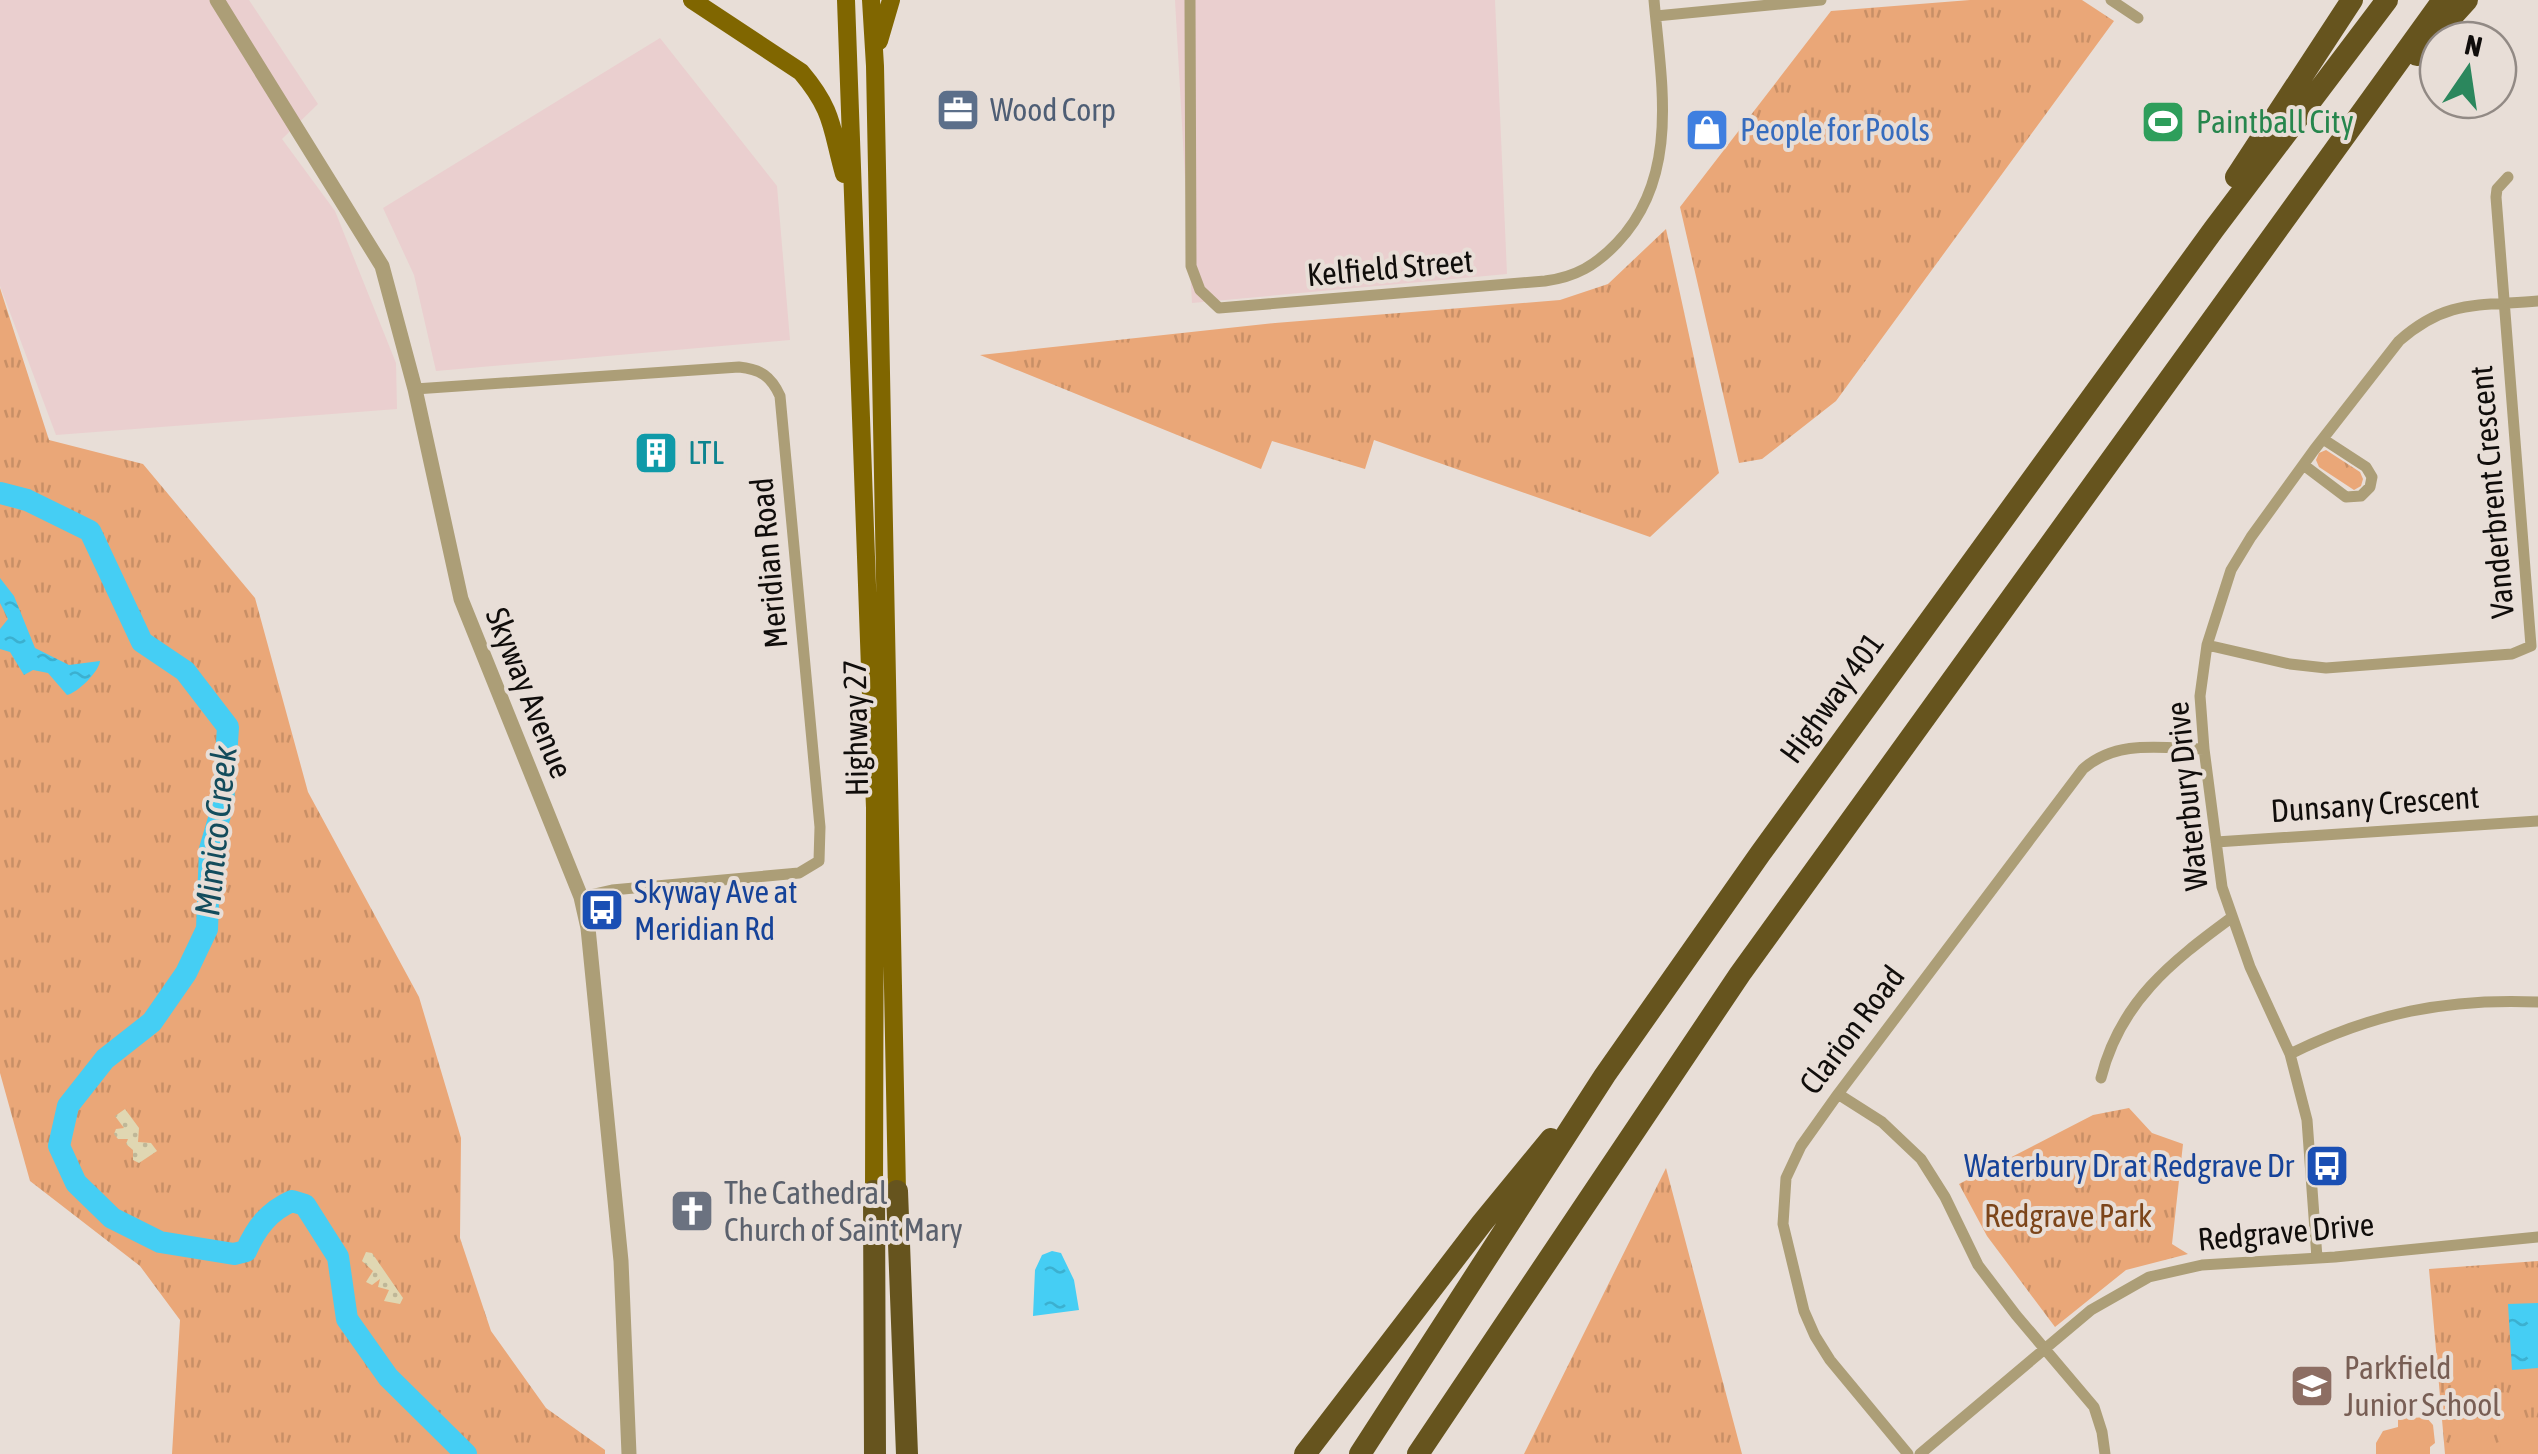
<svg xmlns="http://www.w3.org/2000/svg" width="2538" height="1454" viewBox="0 0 2538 1454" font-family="'Asap Condensed',sans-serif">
	<defs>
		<pattern id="grass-tufts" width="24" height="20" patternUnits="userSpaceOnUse" patternTransform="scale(2.5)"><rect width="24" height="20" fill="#eaa778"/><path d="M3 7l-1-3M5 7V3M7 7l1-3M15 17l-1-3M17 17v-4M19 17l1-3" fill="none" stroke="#c88f66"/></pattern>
		<pattern id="sand-dots" width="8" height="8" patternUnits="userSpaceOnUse" patternTransform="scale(2.5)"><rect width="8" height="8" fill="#e0d7b2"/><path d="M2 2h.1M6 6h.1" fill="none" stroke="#bfb798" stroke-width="1.8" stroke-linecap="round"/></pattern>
		<pattern id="water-ripples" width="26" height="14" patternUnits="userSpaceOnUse" patternTransform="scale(2.5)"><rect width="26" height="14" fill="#45cef4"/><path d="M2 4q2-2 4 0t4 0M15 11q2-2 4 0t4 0" fill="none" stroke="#3bb0d0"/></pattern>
	</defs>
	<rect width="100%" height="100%" fill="#e8ded7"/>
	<path fill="#eacfcf" d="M0 0H249L318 104 282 139 335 211 396 363 397 409 56 435 0 286Z
		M1175 0H1495L1507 274 1192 303Z
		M660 38 777 186 790 340 436 371 414 275 383 208Z"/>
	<path fill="url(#grass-tufts)" d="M1970 0H2082L2114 21 1836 401 1762 459 1739 463 1680 207 1831 11Z
		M1666 229 1719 473 1650 537 1374 440 1365 469 1272 441 1261 469 980 355 1275 323 1560 300 1608 284Z
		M0 288 49 440 143 464 255 598 308 792 419 997 461 1138 460 1238 491 1331 546 1408 605 1450V1454H172L180 1320 140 1266 30 1181 0 1073Z
		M2326 450 2360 472 2363 479 2361 486 2354 490 2319 467 2316 460 2319 453Z
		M2129 1108 2152 1133 2183 1144 2172 1244 2188 1254 2126 1270 2055 1327 1987 1236 1959 1184 2093 1115Z
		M1666 1168 1742 1454H1524Z
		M2538 1261V1454H2445L2429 1269Z"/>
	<path fill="url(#sand-dots)" d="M125 1109 139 1128 138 1142 151 1143 157 1151 139 1163 133 1160V1150L126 1144 128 1139H118L114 1134 116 1129 124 1128 115 1116Z
		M366 1252 372 1253 403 1298 400 1304 384 1301 389 1290 378 1287 380 1279 372 1285 366 1282 373 1271 362 1261Z"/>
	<path fill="#eaa778" d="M2426 1417 2433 1425 2435 1443 2430 1447V1454H2376V1443L2383 1431 2398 1427V1419Z
		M2538 1418V1454H2501L2498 1420Z"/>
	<path fill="url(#water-ripples)" d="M0 578 14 596 35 648 69 665 100 661C99 672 77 693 67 695L48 673 33 670 24 675 10 652 0 649V629L8 619 0 603Z
		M1052 1251 1061 1253 1074 1280 1079 1310 1033 1316 1035 1270 1042 1255Z
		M2538 1303V1368L2512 1370 2508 1304Z"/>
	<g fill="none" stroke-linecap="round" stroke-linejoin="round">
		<path stroke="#45cef4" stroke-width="22" d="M0 493 27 500 90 531 142 642 185 671 228 727 223 805 210 849 207 929 186 973 152 1022 105 1059 68 1106 59 1146 76 1183 112 1218 160 1242 234 1254 246 1251C256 1228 269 1211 292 1201L305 1205 338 1257 347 1319 388 1377 466 1454"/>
		<path stroke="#ac9e77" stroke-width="11" d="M1190 0 1191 266 1200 290 1219 308 1545 281C1576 277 1596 265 1617 243 1681 176 1661 82 1654 0
			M2111 0 2138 18
			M1656 16 1821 0
			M415 389 739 367C760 369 771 376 780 396L820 827 819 861 799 873 612 890 581 897
			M2305 466 2346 497 2361 496 2370 487 2372 477 2366 467 2323 439
			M2207 645 2290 664 2326 668 2512 654 2531 646 2496 197 2497 189 2508 177
			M2216 842 2538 821
			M2290 1054C2373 1013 2446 998 2538 1002
			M2101 1078C2120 1002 2171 962 2231 918
			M1838 1094 1882 1122 1921 1159 1945 1197 1978 1265 2016 1315 2094 1407 2102 1432 2105 1454
			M2317 1258 2307 1120 2290 1054 2250 967 2222 887 2204 749 2200 696 2207 645 2231 570 2251 537 2314 450 2399 341C2446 299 2479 306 2538 301
			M1908 1454 1830 1360 1815 1336 1804 1311 1783 1224 1786 1178 1801 1146 1838 1094 2083 769C2117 739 2161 748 2204 749
			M1920 1454 2091 1310 2149 1277 2202 1265 2335 1257 2538 1237"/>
		<path stroke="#ac9e77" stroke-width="15" d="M217 0 382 266 415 389 461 599 581 897 588 928 621 1261 629 1454"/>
		<path stroke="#806600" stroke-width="18" d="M692 0 801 72C834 111 831 128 844 174
			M846 0 875 808 874 1191
			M871 0 875 66 897 1191
			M879 41 891 0"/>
		<path stroke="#66541e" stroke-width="22" d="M2417 55 2467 0
			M2236 177 2352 0
			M874 1191 875 1454
			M897 1191 907 1454
			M1305 1454 1482 1223 1551 1139
			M1360 1454 1605 1075 1760 854 2214 229 2387 0
			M1418 1454 1740 974 2443 0"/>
	</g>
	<defs>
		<symbol id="office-square" viewBox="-11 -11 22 22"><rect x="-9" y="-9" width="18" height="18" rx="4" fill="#5c6f8a" stroke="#e8ded7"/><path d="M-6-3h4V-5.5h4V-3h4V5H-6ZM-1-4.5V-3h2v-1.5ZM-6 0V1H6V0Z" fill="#fff"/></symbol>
		<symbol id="stadium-square" viewBox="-11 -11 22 22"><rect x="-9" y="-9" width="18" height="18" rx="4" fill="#2e9e5b" stroke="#e8ded7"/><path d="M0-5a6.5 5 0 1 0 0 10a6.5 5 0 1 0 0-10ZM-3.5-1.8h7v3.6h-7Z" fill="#fff"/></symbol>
		<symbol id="shop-square" viewBox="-11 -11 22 22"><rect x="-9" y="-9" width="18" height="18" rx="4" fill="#3f7fe0" stroke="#e8ded7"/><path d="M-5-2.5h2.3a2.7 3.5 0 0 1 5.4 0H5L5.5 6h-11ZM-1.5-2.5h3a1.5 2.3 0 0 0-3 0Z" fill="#fff"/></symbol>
		<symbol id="building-square" viewBox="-11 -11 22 22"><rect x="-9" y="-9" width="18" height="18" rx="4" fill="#0f9aa8" stroke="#e8ded7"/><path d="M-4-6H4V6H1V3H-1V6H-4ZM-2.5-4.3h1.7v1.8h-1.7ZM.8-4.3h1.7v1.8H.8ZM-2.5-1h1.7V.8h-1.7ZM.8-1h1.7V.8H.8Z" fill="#fff"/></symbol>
		<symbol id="bus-square" viewBox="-11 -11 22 22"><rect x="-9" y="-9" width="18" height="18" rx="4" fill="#1a4fb4" stroke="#e8ded7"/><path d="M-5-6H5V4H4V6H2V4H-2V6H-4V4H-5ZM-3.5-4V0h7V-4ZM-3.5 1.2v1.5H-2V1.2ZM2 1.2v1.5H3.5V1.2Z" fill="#fff"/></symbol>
		<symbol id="church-square" viewBox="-11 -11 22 22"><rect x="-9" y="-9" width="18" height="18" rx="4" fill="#6b7280" stroke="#e8ded7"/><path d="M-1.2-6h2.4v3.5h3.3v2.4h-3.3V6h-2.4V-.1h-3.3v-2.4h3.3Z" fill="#fff"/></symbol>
		<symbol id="school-square" viewBox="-11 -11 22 22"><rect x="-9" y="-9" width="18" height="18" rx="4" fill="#8d6e63" stroke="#e8ded7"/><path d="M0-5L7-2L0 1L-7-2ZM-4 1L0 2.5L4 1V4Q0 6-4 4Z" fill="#fff"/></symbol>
	</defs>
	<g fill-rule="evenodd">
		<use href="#office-square" x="933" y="85" width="50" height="50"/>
		<use href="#stadium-square" x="2138" y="97" width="50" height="50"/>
		<use href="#shop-square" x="1682" y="105" width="50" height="50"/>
		<use href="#building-square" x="631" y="428" width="50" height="50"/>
		<use href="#bus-square" x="577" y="885" width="50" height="50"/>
		<use href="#bus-square" x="2302" y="1141" width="50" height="50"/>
		<use href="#church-square" x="667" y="1186" width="50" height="50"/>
		<use href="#school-square" x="2287" y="1361" width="50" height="50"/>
	</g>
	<g text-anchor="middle" stroke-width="8" stroke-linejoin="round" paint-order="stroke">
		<g font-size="32" fill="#4e5e75" stroke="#e8ded7" text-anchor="start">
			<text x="990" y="121">Wood Corp</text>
		</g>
		<g font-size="32" fill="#27864d" stroke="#e8ded7" text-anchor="start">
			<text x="2196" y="133">Paintball City</text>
		</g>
		<g font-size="32" fill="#366cbe" stroke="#e8ded7" text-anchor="start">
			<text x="1740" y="141">People for Pools</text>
		</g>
		<g font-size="32" fill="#100d0b" stroke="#e8ded7">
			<text transform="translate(1390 268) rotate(-5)" y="11">Kelfield Street</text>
			<text transform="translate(2492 492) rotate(-95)" y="11">Vanderbrent Crescent</text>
			<text transform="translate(769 563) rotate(-95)" y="11">Meridian Road</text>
			<text transform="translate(529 693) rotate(68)" y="11">Skyway Avenue</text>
			<text transform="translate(1832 698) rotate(-54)" y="11">Highway 401</text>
			<text transform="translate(856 728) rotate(-91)" y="11">Highway 27</text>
			<text transform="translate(2187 796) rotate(-96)" y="11">Waterbury Drive</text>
			<text transform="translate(2375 804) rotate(-4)" y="11">Dunsany Crescent</text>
			<text transform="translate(1852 1030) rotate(-53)" y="11">Clarion Road</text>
			<text transform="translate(2286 1232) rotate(-5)" y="11">Redgrave Drive</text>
		</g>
		<g font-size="32" fill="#0d838f" stroke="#e8ded7" text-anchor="start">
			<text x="688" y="464">LTL</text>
		</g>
		<g font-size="32" fill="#164399" stroke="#e8ded7" text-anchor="start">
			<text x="634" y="903">Skyway Ave at<tspan x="634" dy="37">Meridian Rd</tspan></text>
			<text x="2294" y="1177" text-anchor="end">Waterbury Dr at Redgrave Dr</text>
		</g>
		<g font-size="32" fill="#5b616d" stroke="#e8ded7" text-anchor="start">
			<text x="724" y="1204">The Cathedral<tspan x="724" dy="37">Church of Saint Mary</tspan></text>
		</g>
		<g font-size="32" fill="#7c451a" stroke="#e8ded7">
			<text x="2068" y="1227">Redgrave Park</text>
		</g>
		<g font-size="32" fill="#785e54" stroke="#e8ded7" text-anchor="start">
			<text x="2344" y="1379">Parkfield<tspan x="2344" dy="37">Junior School</tspan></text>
		</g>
		<g font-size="35" font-style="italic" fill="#134c5c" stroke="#e8ded7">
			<text transform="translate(216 831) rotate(-84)" y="12">Mimico Creek</text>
		</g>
	</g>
	<g transform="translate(2468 70) rotate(13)"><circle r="48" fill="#e8ded7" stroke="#928a85" stroke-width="2.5"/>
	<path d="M0-8L18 38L0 25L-18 38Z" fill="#2b875d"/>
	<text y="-15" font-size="28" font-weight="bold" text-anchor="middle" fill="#100d0b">N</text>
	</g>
</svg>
